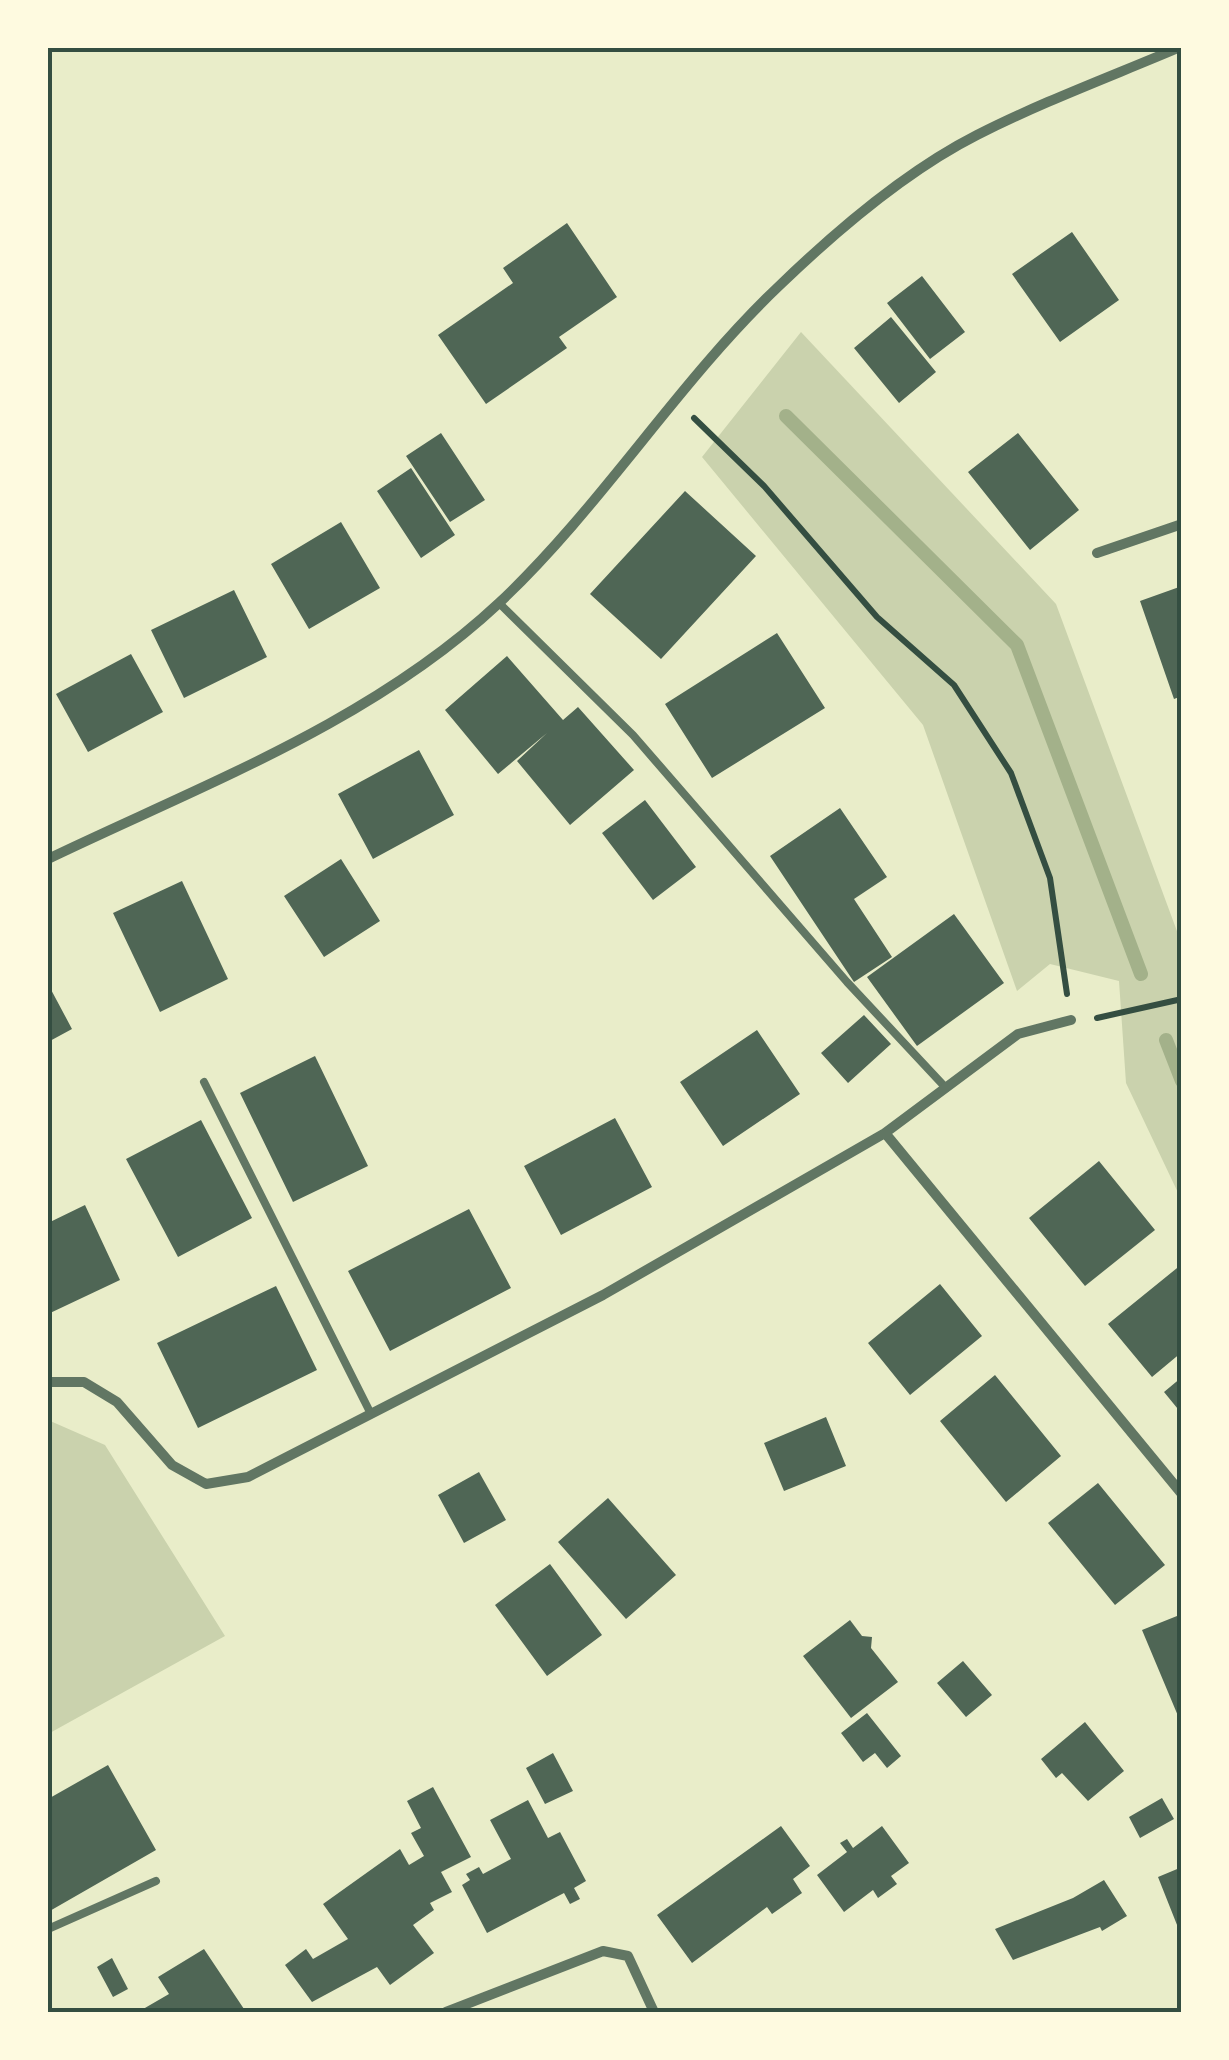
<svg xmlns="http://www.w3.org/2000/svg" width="1229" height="2060" viewBox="0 0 1229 2060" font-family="'Noto Serif',serif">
	<rect width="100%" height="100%" fill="#e9edc9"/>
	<path fill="#cad2ad" d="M801 332 1056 604 1181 942V1199L1126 1083 1119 981 1050 964 1017 991 923 725 702 457Z
		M48 1420 105 1445 225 1636 48 1734Z"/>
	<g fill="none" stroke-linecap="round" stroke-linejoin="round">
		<path stroke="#a3b18a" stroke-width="14" d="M786 416 1017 645 1141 974
			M1166 1040 1182 1081"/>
	</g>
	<path fill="#4f6655" d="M567 223 617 297 559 337 567 348 486 404 438 335 513 283 503 268Z
		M1072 232 1119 300 1060 342 1012 274Z
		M922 276 965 332 930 359 887 303Z
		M891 317 936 372 899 403 854 348Z
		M441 433 485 500 450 522 406 456Z
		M1018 433 1079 510 1030 550 968 472Z
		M411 468 455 535 421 558 377 491Z
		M685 491 756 556 661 659 590 594Z
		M341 522 380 588 309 629 271 564Z
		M1182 586V696L1174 699 1140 601Z
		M234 590 267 657 184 698 151 630Z
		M777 633 825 708 712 778 665 704Z
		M131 654 163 712 88 752 56 694Z
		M507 656 563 720 578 707 634 770 570 825 517 761 547 733 498 774 445 710Z
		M419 750 454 815 373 859 338 794Z
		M645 800 696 867 653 900 602 833Z
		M840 808 887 877 854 899 892 957 854 982 770 856Z
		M341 859 380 921 324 957 284 896Z
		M182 881 228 979 160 1012 113 913Z
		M954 914 1004 983 917 1046 867 977Z
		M48 984 72 1029 48 1042Z
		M864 1015 891 1044 848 1083 821 1053Z
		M757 1030 800 1094 723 1146 680 1082Z
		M315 1056 368 1166 293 1202 240 1093Z
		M615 1118 652 1187 561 1235 524 1166Z
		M201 1120 252 1218 178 1257 126 1159Z
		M1099 1161 1155 1230 1085 1286 1029 1218Z
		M85 1205 120 1280 48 1314V1223Z
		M469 1209 511 1288 390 1351 348 1271Z
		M1182 1264V1352L1152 1377 1108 1324Z
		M940 1284 982 1336 910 1395 868 1343Z
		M276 1286 317 1370 198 1428 157 1343Z
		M995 1375 1061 1456 1006 1502 940 1421Z
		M1182 1377V1414L1164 1392Z
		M826 1417 846 1466 784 1491 764 1443Z
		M479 1472 506 1520 464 1543 438 1495Z
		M1098 1483 1165 1565 1115 1605 1048 1523Z
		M608 1498 676 1575 626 1619 558 1542Z
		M550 1564 602 1635 547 1676 495 1605Z
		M1182 1614V1723H1181L1142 1630Z
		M850 1620 862 1636 872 1637 871 1648 898 1682 851 1718 803 1656Z
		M963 1661 992 1695 966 1717 937 1683Z
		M867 1713 901 1756 887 1768 875 1753 863 1762 841 1733Z
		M1085 1722 1124 1771 1088 1801 1062 1773 1056 1778 1041 1759Z
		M553 1753 573 1791 545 1804 526 1768Z
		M108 1765 156 1850 48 1912V1799Z
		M433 1787 471 1857 441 1872 452 1892 430 1903 434 1910 413 1925 434 1953 390 1985 377 1967 312 2002 285 1965 306 1949 313 1959 348 1939 323 1904 400 1849 409 1865 424 1856 411 1833 421 1828 407 1801Z
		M1162 1798 1174 1819 1140 1838 1129 1817Z
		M528 1800 548 1838 560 1832 586 1881 574 1888 580 1899 570 1904 564 1893 487 1933 462 1885 470 1880 466 1874 479 1867 483 1874 511 1859 490 1820Z
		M781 1826 810 1866 793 1879 802 1893 772 1914 767 1907 692 1963 657 1915Z
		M882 1826 909 1863 891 1876 897 1884 878 1898 873 1890 844 1912 817 1875 847 1852 840 1843 847 1839 853 1848Z
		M1182 1867V1935H1181L1158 1877Z
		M1104 1880 1127 1916 1102 1931 1100 1927 1013 1960 995 1929 1073 1898Z
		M204 1949 246 2012H138L169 1994 158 1977Z
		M112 1958 128 1989 113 1997 97 1967Z"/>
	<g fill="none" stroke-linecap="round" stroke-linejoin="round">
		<path stroke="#344e41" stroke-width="6" d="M694 418 764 486 877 617 954 685 1011 773 1050 878 1067 994
			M1097 1018 1182 999"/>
		<path stroke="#617663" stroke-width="8" d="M499 603 633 735 847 982 946 1088
			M204 1082 371 1414
			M48 1929 156 1881"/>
		<path stroke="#617663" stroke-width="10" d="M1097 553 1182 524
			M48 859C202 785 372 722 499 603 602 506 677 383 779 286 837 230 906 171 977 135 1042 102 1112 76 1178 48
			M885 1133 1182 1494
			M48 1382H84L117 1402 172 1465 206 1484 248 1477 603 1295 885 1133 1018 1034 1071 1020
			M446 2012 603 1951 628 1956 654 2012"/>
	</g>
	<rect width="1229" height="2060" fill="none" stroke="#fefae0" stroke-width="100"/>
	<rect x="50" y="50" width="1129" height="1960" fill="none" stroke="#344e41" stroke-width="4"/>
</svg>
